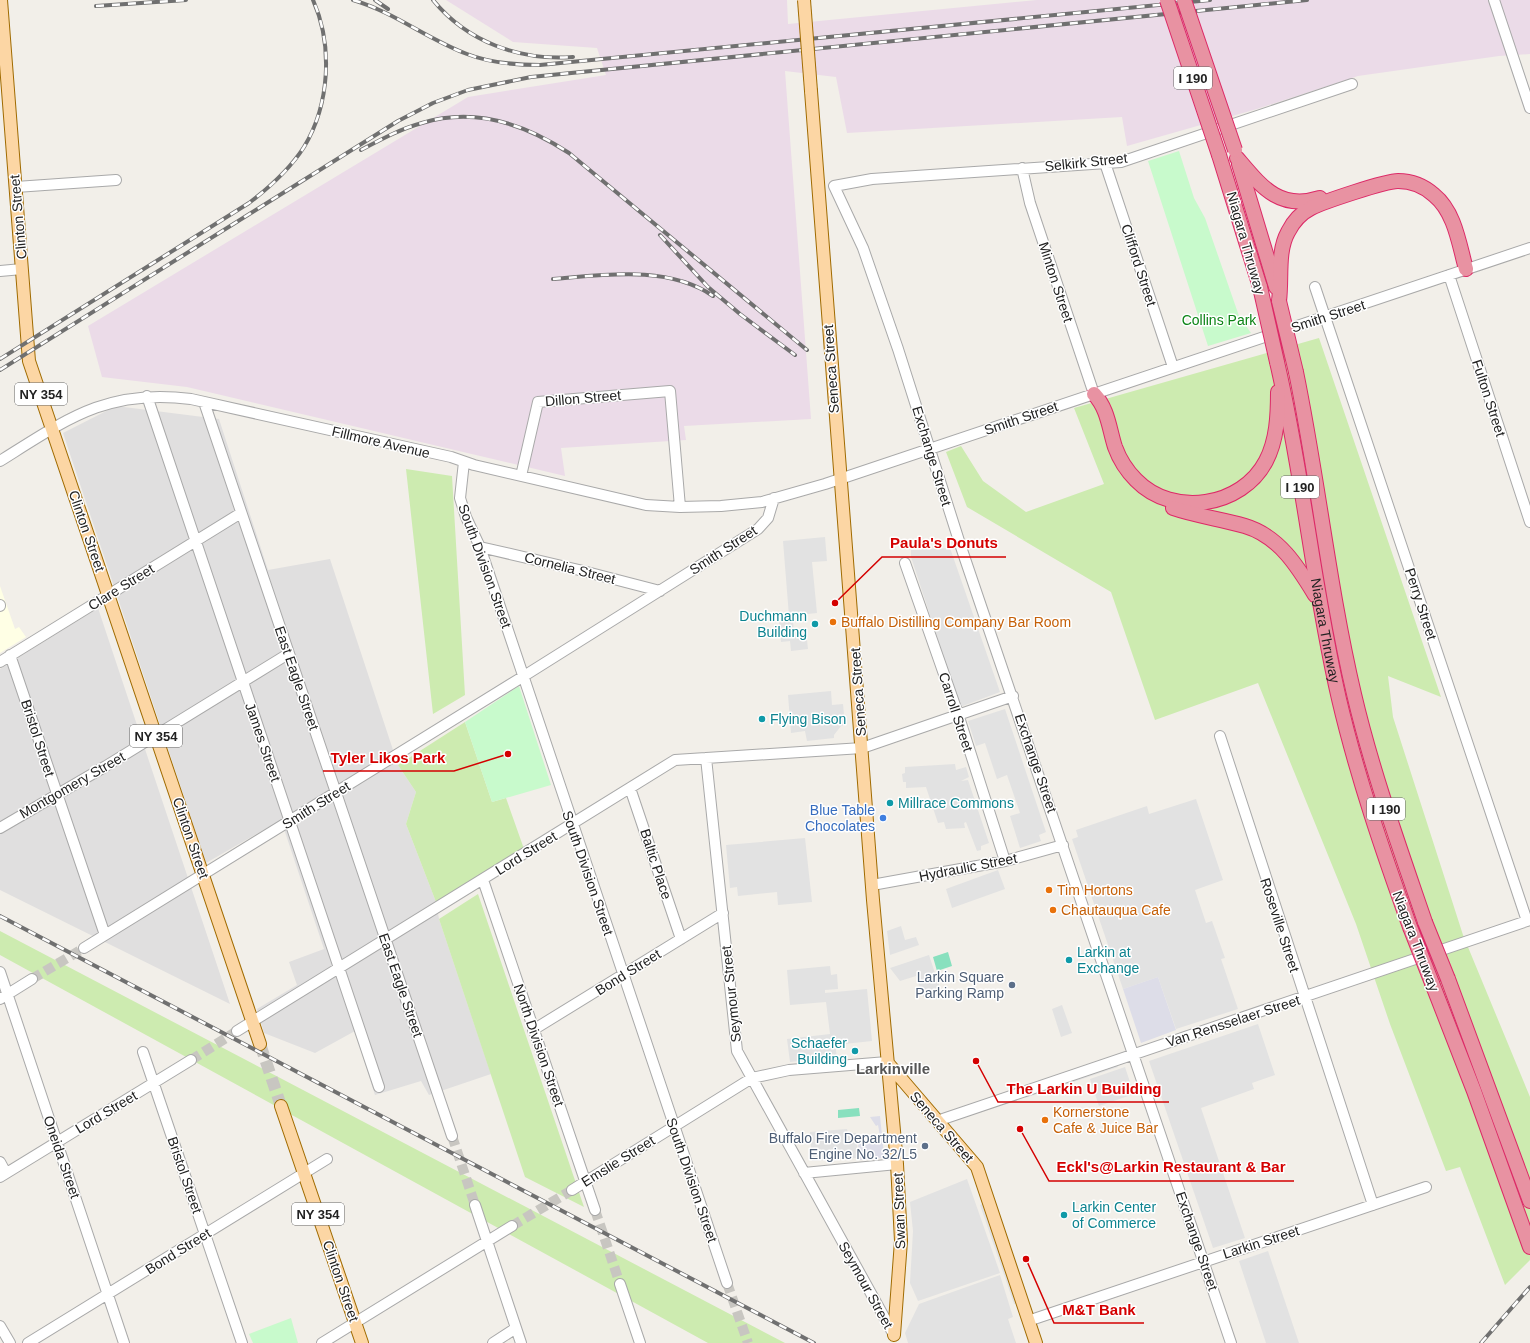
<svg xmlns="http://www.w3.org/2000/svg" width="1530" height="1343" viewBox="0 0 1530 1343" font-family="Arial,sans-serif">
	<rect width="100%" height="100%" fill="#f2efe9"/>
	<path fill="#e0dfdf" d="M116 406 219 419 268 570 330 559 398 765 416 792 406 824 436 902 439 919 491 1074 429 1095 421 1081 375 1095 355 1031 315 1053 264 1033 257 1009 297 985 289 962 324 949 281 820 206 863 63 433Z
		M98 608 230 1004 0 890V669Z"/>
	<path fill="#ebdbe8" d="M446 0H787L788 24 1037 0H1530V54L1499 56 1358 76 1257 109 1127 146 1122 117 847 133 836 77 785 71 811 419 684 426 686 440 561 448 565 476 187 387 102 377 88 326 468 97 606 75 597 48 513 42Z"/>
	<path fill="#ffffe5" d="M0 586 15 629 19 627 26 637 0 653Z"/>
	<path fill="#cdebb0" d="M1319 338 1441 697 1388 676 1393 717 1463 935 1530 1097V1260L1505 1285 1460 1167 1446 1171 1390 1024 1356 924 1258 683 1155 720 1111 592 967 507 946 452 961 446 983 481 1026 512 1104 484 1074 408Z
		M406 469 452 476 465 695 433 714Z
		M465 722 492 802 506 798 524 849 436 902 406 824 416 792 398 765Z
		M478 894 584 1207 525 1177 439 919Z
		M0 931 785 1343H708L0 955Z"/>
	<path fill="#c8facc" d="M1179 151 1194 198 1205 218 1239 316 1251 333 1208 346 1148 161Z
		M519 686 551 785 492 802 465 722Z
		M291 1318 298 1343H253L249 1334Z"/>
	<path fill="#88e0be" d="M948 952 952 966 937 971 933 957Z
		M859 1108 860 1116 838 1118V1110Z"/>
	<path fill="#e2e2e2" d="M825 537 827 561 812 562 817 613 789 616 783 541Z
		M950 548 1000 692 960 707 911 557V550Z
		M793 621 794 632 806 631 808 649 791 651 790 641 781 642 779 622Z
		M831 691 832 705 843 704 845 725 841 726 834 735V738L807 741 805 731 791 733 788 695Z
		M1005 709 1046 832 1039 835 1041 841 1020 848 1010 816 1020 813 1007 775 997 779 985 743 976 746 968 721Z
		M955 764 956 770 966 767 969 777 961 781 968 780 989 843 981 846V850L977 851 966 822 964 823 965 828 946 829 944 822 938 823 926 787 906 788V782H903L902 774 905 773V767Z
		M1196 799 1223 880 1195 890 1206 923 1212 921 1225 958 1221 959 1238 1009 1176 1029 1158 977 1123 989 1072 839 1078 837 1076 830 1147 806 1149 814Z
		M805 838 812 902 778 905 777 892 738 896 737 887 730 888 726 845Z
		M998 870 1005 889 952 908 946 889Z
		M901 926 905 940 916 937 919 945 890 955 887 931Z
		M929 955 941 991 923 997 916 976 900 981 890 968Z
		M830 966 831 975 837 974 838 989 825 990V993L867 989 872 1041 835 1045 837 1057 790 1062 787 1039 830 1034 826 1002 790 1005 787 970Z
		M1062 1005 1072 1033 1061 1037 1052 1009Z
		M1258 1024 1275 1075 1252 1083 1254 1089 1201 1108 1245 1238 1213 1248 1149 1061Z
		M1117 1064 1118 1067 1025 1098 1024 1096Z
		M1125 1067 1134 1094 1099 1106 1090 1079Z
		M847 1129 848 1133H856L858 1158 812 1161 810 1132Z
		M967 1179 1000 1273 918 1301 910 1283 913 1231 910 1202Z
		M982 1204 1017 1304H1014L980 1205Z
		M1268 1251 1299 1343H1266L1239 1261Z
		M1000 1275 1013 1317 1008 1319 1016 1343H908L905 1333 919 1304Z"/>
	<path fill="#dddde8" d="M1158 977 1176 1030 1141 1043 1123 989Z
		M880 1116 884 1155 882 1158 859 1160 858 1140 865 1142 880 1136 878 1125 876 1126 870 1117Z"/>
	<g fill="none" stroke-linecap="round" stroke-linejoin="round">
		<path stroke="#c8c6c1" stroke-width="10" stroke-dasharray="10 5" stroke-linecap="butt" d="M32 979 84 948
			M191 1060 237 1031
			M452 1136 475 1205
			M595 1210 620 1284
			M512 1226 572 1190
			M727 1283 748 1343"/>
		<path stroke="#c8c6c1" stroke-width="12" stroke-dasharray="12 6" stroke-linecap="butt" d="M260 1044 281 1106"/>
		<defs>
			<path id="minor" d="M1494 0 1530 108
				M1105 163 1173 367
				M1022 168 1030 203 1094 394
				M16 187 116 180
				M0 271 22 269
				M1449 275 1530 522
				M1315 287 1527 921
				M147 396 379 1087
				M204 402 452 1136
				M0 461C67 419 108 388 191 399L451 457 474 465 646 505 680 507 721 506 762 502 825 484 1530 248
				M464 462 460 498 466 517 480 547 727 1283
				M521 476 538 402 670 391 680 507
				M480 547 579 570 660 591
				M905 563 958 714 1005 861
				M0 605V606
				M10 655 105 935
				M0 662 241 513
				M1220 736 1373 1205
				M706 758 737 1051 894 1335
				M630 788 681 939
				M0 828 106 766 288 654
				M483 880 595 1210
				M872 885 1005 861 1063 845
				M84 948 524 676 758 529 768 518 774 498
				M0 972 124 1343
				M0 999 32 979
				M533 1030 723 913
				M237 1031 675 760 862 748 1013 696
				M143 1052 242 1343
				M937 1121 1530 920
				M0 1162 6 1173
				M804 1173 897 1164
				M0 1177 191 1060
				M572 1190 752 1078 789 1070 887 1062
				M475 1205 521 1343
				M620 1284 640 1343
				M1028 1321 1426 1187
				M0 1326 10 1343
				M28 1343 327 1159
				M322 1343 512 1226
				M493 1343 516 1328
				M1231 1343 960 544 898 349 863 248 834 186 872 179 1121 162 1352 84"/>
			<path id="major" d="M1 0 29 361 260 1044
				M811 91 873 900 897 1164 901 1241 894 1335
				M887 1062 977 1167 1036 1343
				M281 1106 362 1343"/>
			<g id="highway">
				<path d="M1219 155 1260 287"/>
				<path d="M1237 158C1261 186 1279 211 1320 198"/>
				<path d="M1239 164 1276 287"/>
				<path d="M1279 301C1282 278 1277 252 1288 232 1293 222 1301 213 1311 208 1323 202 1385 181 1398 181 1411 181 1424 186 1434 195 1455 212 1459 244 1466 269"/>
				<path id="s1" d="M1277 362C1303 473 1313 587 1339 699 1357 776 1383 852 1410 927"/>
				<path d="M1296 372C1318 479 1329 588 1354 694 1372 771 1399 846 1425 922"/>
				<path d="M1094 394C1108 409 1109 428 1115 447 1119 458 1127 471 1136 480 1173 518 1242 507 1266 461 1277 440 1278 415 1278 392"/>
				<path d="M1173 508C1196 516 1221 519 1245 526 1279 536 1298 567 1315 595"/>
				<path d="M1448 979 1530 1201"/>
				<path d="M1432 983 1474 1091 1530 1247"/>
			</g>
		</defs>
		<use href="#minor" stroke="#a9a9a9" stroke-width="12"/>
		<use href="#major" stroke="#a06b00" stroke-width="14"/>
		<use href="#highway" stroke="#dc2a67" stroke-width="16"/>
		<use href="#minor" stroke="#fff" stroke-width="10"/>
		<use href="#major" stroke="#fcd6a4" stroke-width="12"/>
		<use href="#highway" stroke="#e892a2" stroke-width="14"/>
		<defs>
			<path id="rail" d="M353 0C394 12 427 39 467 54 490 63 515 65 540 65L1210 0
				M375 0 388 9
				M433 0C467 42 520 61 573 57
				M96 6 186 0
				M361 150C380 140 400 129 422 123 474 107 525 124 569 153L807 350
				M660 235 708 287 740 314 795 355
				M553 279C604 275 668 265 713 296
				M0 359 249 203C270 187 290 169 304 147 330 104 333 45 313 0
				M0 370 398 121 433 103 468 90 531 77 1307 0
				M0 916 814 1343
				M1481 1343 1530 1287"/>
		</defs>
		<use href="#rail" stroke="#707070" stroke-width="4"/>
		<use href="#rail" stroke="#fff" stroke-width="2.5" stroke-dasharray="8" stroke-linecap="butt"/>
		<defs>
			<path id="major-bridge" d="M804 0 811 91"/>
			<path id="highway-bridge" d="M1167 0 1219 155
				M1184 0 1235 150
				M1260 287 1277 362
				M1279 301 1296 372
				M1425 922 1448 979
				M1410 927 1432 983"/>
		</defs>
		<use href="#major-bridge" stroke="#a06b00" stroke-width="14" stroke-linecap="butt"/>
		<use href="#highway-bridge" stroke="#dc2a67" stroke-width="16" stroke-linecap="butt"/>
		<use href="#major-bridge" stroke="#fcd6a4" stroke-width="12"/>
		<use href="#highway-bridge" stroke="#e892a2" stroke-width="14"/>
	</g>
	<g fill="#e8710a" stroke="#fff" stroke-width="1.5">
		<circle cx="833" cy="622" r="4"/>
		<circle cx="1049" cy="890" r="4"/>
		<circle cx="1053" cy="910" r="4"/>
		<circle cx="1045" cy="1120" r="4"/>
	</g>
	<g fill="#0f9aa8" stroke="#fff" stroke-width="1.5">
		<circle cx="815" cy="624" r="4"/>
		<circle cx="762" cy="719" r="4"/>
		<circle cx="890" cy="803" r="4"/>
		<circle cx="1069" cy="960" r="4"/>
		<circle cx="855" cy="1051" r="4"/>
		<circle cx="1064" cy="1215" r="4"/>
	</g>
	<circle fill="#3f7fe0" stroke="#fff" stroke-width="1.5" cx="883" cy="818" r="4"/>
	<g fill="#5c6f8a" stroke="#fff" stroke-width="1.5">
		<circle cx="1012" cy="985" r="4"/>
		<circle cx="925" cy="1146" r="4"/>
	</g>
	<g text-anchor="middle" stroke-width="3" stroke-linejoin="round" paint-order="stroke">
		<g fill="#fff" stroke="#646464" stroke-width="1">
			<rect x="1174" y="67" width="38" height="22" rx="3"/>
			<rect x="15" y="383" width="52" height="22" rx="3"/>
			<rect x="1281" y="476" width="38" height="22" rx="3"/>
			<rect x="130" y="725" width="52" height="22" rx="3"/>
			<rect x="1367" y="798" width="38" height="22" rx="3"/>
			<rect x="292" y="1203" width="52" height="22" rx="3"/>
		</g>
		<g font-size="13" font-weight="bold" fill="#222">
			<text x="1193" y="83">I 190</text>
			<text x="41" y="399">NY 354</text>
			<text x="1300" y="492">I 190</text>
			<text x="156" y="741">NY 354</text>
			<text x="1386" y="814">I 190</text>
			<text x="318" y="1219">NY 354</text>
		</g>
		<g font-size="14" fill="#222" stroke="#fff">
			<text transform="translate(1086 162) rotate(-6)" y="5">Selkirk Street</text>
			<text transform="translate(18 217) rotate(-95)" y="5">Clinton Street</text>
			<text transform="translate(1246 243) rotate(74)" y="5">Niagara Thruway</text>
			<text transform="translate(1139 265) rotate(72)" y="5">Clifford Street</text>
			<text transform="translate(1056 282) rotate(72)" y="5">Minton Street</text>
			<text transform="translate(1328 316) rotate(-18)" y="5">Smith Street</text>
			<text transform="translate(831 369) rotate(-94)" y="5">Seneca Street</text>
			<text transform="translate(583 398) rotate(-5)" y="5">Dillon Street</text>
			<text transform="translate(1489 398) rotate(72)" y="5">Fulton Street</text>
			<text transform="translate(1021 418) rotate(-19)" y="5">Smith Street</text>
			<text transform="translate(381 442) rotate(13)" y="5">Fillmore Avenue</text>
			<text transform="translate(932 456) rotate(73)" y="5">Exchange Street</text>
			<text transform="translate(87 531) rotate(71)" y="5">Clinton Street</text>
			<text transform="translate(723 550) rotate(-33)" y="5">Smith Street</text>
			<text transform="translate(485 566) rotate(70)" y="5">South Division Street</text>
			<text transform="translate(570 568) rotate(14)" y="5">Cornelia Street</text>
			<text transform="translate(121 587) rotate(-32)" y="5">Clare Street</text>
			<text transform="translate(1421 604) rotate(72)" y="5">Perry Street</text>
			<text dy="5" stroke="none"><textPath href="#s1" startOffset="273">Niagara Thruway</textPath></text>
			<text transform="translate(297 678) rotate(71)" y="5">East Eagle Street</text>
			<text transform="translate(858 692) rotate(-94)" y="5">Seneca Street</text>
			<text transform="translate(956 712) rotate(72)" y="5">Carroll Street</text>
			<text transform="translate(38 738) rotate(72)" y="5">Bristol Street</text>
			<text transform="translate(263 742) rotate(71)" y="5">James Street</text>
			<text transform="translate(1036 763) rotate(71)" y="5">Exchange Street</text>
			<text transform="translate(72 785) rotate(-30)" y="5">Montgomery Street</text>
			<text transform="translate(316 805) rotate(-32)" y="5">Smith Street</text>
			<text transform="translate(191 838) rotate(71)" y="5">Clinton Street</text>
			<text transform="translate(526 853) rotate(-32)" y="5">Lord Street</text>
			<text transform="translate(656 864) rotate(72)" y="5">Baltic Place</text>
			<text transform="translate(968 867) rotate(-11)" y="5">Hydraulic Street</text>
			<text transform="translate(588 873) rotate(71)" y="5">South Division Street</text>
			<text transform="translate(1280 925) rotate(72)" y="5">Roseville Street</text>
			<text transform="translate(1416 941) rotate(69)" y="5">Niagara Thruway</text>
			<text transform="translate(628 972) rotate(-32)" y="5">Bond Street</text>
			<text transform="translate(401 985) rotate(71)" y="5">East Eagle Street</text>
			<text transform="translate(731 994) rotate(-96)" y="5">Seymour Street</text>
			<text transform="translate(1233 1021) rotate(-18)" y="5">Van Rensselaer Street</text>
			<text transform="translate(539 1045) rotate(71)" y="5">North Division Street</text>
			<text transform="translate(106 1112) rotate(-31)" y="5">Lord Street</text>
			<text transform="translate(942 1127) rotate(49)" y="5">Seneca Street</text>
			<text transform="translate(62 1157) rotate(71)" y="5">Oneida Street</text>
			<text transform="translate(618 1161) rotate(-32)" y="5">Emslie Street</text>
			<text transform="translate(185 1175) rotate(71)" y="5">Bristol Street</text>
			<text transform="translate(692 1180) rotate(71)" y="5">South Division Street</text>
			<text transform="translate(899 1211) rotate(-92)" y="5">Swan Street</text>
			<text transform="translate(1197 1241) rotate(71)" y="5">Exchange Street</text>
			<text transform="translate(1261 1242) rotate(-18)" y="5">Larkin Street</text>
			<text transform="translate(178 1251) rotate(-32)" y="5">Bond Street</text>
			<text transform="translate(341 1281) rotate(71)" y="5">Clinton Street</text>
			<text transform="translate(866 1285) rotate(61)" y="5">Seymour Street</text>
		</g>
		<g font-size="14" fill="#0c8416" stroke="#fff">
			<text x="1219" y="325">Collins Park</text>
		</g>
		<g font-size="14" fill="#0d838f" stroke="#fff" text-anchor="start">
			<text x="807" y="621" text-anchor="end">Duchmann<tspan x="807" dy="16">Building</tspan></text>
			<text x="770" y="724">Flying Bison</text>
			<text x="898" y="808">Millrace Commons</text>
			<text x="1077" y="957">Larkin at<tspan x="1077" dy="16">Exchange</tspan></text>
			<text x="847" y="1048" text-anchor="end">Schaefer<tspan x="847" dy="16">Building</tspan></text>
			<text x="1072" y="1212">Larkin Center<tspan x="1072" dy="16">of Commerce</tspan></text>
		</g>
		<g font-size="14" fill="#c56008" stroke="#fff" text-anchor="start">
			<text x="841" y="627">Buffalo Distilling Company Bar Room</text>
			<text x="1057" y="895">Tim Hortons</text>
			<text x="1061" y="915">Chautauqua Cafe</text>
			<text x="1053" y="1117">Kornerstone<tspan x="1053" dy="16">Cafe &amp; Juice Bar</tspan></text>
		</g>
		<g font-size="14" fill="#366cbe" stroke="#fff" text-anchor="end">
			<text x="875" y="815">Blue Table<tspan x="875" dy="16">Chocolates</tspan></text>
		</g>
		<g font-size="14" fill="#4e5e75" stroke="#fff" text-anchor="end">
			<text x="1004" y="982">Larkin Square<tspan x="1004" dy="16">Parking Ramp</tspan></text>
			<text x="917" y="1143">Buffalo Fire Department<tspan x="917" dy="16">Engine No. 32/L5</tspan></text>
		</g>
		<g font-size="15" font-weight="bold" fill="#555" stroke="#fff">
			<text x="893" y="1074">Larkinville</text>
		</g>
	</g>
	<path fill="none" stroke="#d40000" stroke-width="1.5" d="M835 603L882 557H1006M508 754L454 771H323M976 1061L998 1102H1169M1020 1129L1049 1181H1294M1026 1259L1054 1323H1144"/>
	<g fill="#d40000" stroke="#fff" stroke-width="1.5">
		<circle cx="835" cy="603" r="4"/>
		<circle cx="508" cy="754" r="4"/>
		<circle cx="976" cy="1061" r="4"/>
		<circle cx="1020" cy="1129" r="4"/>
		<circle cx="1026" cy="1259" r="4"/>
	</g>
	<g font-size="15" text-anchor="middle" font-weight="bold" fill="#d40000" stroke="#fff" stroke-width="3" stroke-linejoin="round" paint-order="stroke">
		<text x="944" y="548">Paula's Donuts</text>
		<text x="388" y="763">Tyler Likos Park</text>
		<text x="1084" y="1094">The Larkin U Building</text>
		<text x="1171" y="1172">Eckl's@Larkin Restaurant &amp; Bar</text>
		<text x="1099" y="1315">M&amp;T Bank</text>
	</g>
</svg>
